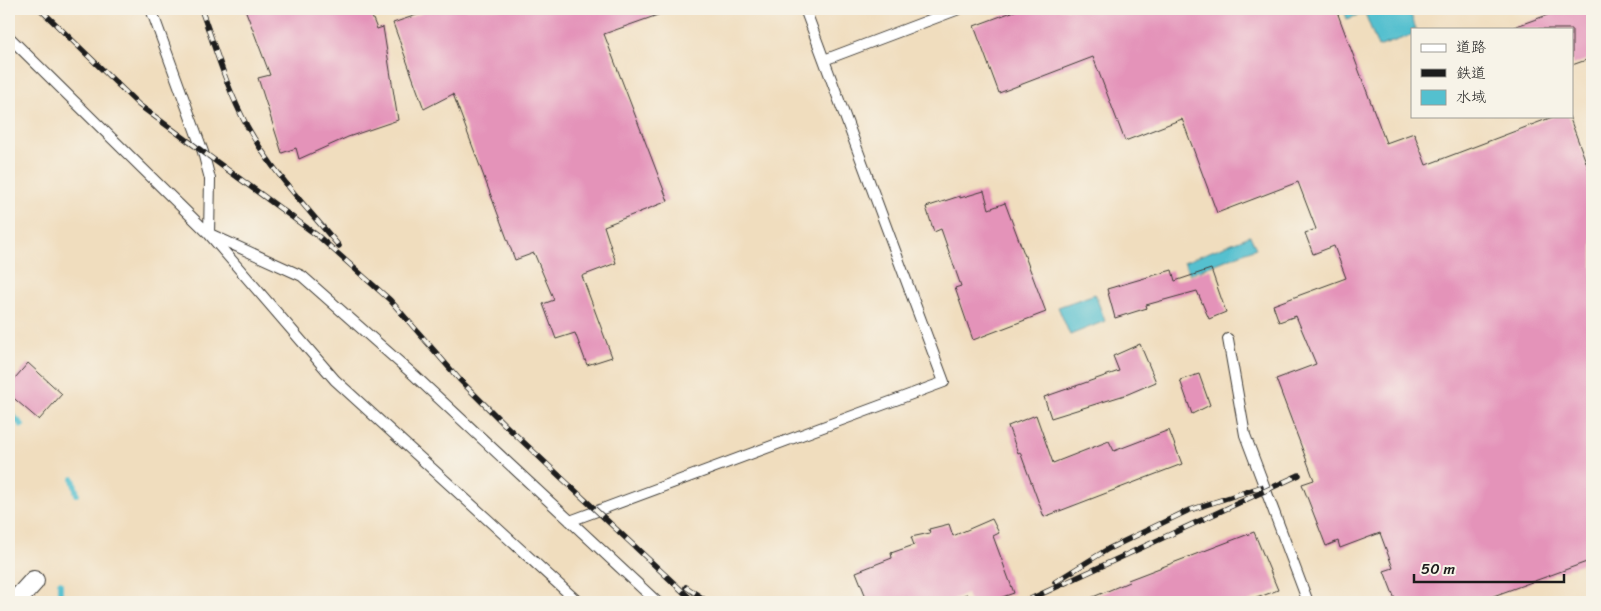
<svg xmlns="http://www.w3.org/2000/svg" width="1601" height="611" viewBox="0 0 1601 611" font-family="Sriracha,'Klee One',sans-serif">
	<rect width="100%" height="100%" fill="#f7f3e8"/>
	<filter id="ink" filterUnits="userSpaceOnUse"><feTurbulence type="fractalNoise" baseFrequency=".02" numOctaves="2"/><feDisplacementMap in="SourceGraphic" scale="10" xChannelSelector="R" yChannelSelector="G"/><feConvolveMatrix kernelMatrix="1 2 1 2 8 2 1 2 1" color-interpolation-filters="sRGB"/></filter>
	<filter id="wash" filterUnits="userSpaceOnUse"><feTurbulence type="fractalNoise" baseFrequency=".0096" numOctaves="4" result="noise"/><feDisplacementMap in="SourceGraphic" scale="20" xChannelSelector="R" yChannelSelector="G"/><feGaussianBlur stdDeviation="1.12" result="paint"/><feColorMatrix in="noise" values="0 0 0 0 0 0 0 0 0 0 0 0 0 0 0 0 0 1.4 0 .05"/><feComposite in="paint" operator="in"/></filter>
	<g filter="url(#wash)">
		<rect width="100%" height="100%" fill="#f0ddbe"/>
		<path fill="#54c0cf" stroke="#386e76" d="M1344 9H1409L1416 29H1412V35L1378 47 1365 13 1347 19Z
			M1250 236 1256 248 1190 274 1184 262Z
			M1095 294 1105 321 1070 335 1058 307Z"/>
		<g fill="none" stroke-linecap="round" stroke-linejoin="round">
			<path stroke="#54c0cf" stroke-width="6" d="M9 413 22 425
				M73 479 77 494
				M54 602 60 596V583"/>
		</g>
		<g id="blocks">
			<path fill="#e493b9" d="M245 9H369L377 29 383 27 398 120 348 137 299 159 296 148 282 153 258 78 270 75Z
				M434 9H668L669 11 604 34 668 201 604 226 616 263 582 276 612 357 587 365 575 333 556 339 543 304 554 300 534 253 515 260 453 94 424 109 393 23Z
				M1020 9H1336L1386 143 1414 133 1426 165 1555 116H1569L1592 178V560L1477 602H1396L1384 571 1393 568 1380 533 1340 548 1338 541 1326 546 1302 484 1314 480 1276 379 1316 364 1296 316 1279 322 1273 305 1346 278 1334 246 1313 254 1305 233 1316 229 1298 182 1217 213 1182 119 1125 141 1093 57 999 93 974 26Z
				M1564 9H1592V58L1572 65V29H1514V27Z
				M984 191 989 209 1005 203 1046 312 973 340 955 288 961 286 941 229 934 232 926 207 960 196V198Z
				M1211 269 1226 312 1209 319 1197 291 1146 305 1147 308 1115 318 1107 289 1172 270 1175 281Z
				M1140 344 1156 382 1128 394 1051 418 1044 397 1119 371 1113 356Z
				M28 363 62 394 39 420 9 394V385Z
				M1199 374 1210 405 1192 414 1180 380Z
				M1036 415 1053 463 1109 441 1114 451 1169 430 1182 464 1044 517 1020 452 1018 453 1008 426Z
				M992 519 999 533 993 536 1014 593 988 602H970L967 594 946 602H868L856 572 892 558 891 553 914 545 911 537 930 533 929 529 949 524 953 536Z
				M1254 532 1278 590 1246 602H1081L1129 582 1128 580Z"/>
		</g>
	</g>
	<g filter="url(#ink)">
		<use href="#blocks" fill-opacity="0" stroke="#3c3934" stroke-width="1"/>
		<g fill="none" stroke-linecap="round" stroke-linejoin="round">
			<defs>
				<path id="service" d="M151 9 203 152 210 179 209 234
					M9 37 209 234 335 380 578 602
					M824 60 959 9
					M212 235 302 276 415 376 657 602
					M1228 339 1245 435 1308 602
					M570 521 944 382 805 9"/>
				<path id="minor" d="M15 602 34 581"/>
			</defs>
			<use href="#service" stroke="#3c3934" stroke-width="12"/>
			<use href="#minor" stroke="#3c3934" stroke-width="22"/>
			<use href="#service" stroke="#fff" stroke-width="10"/>
			<use href="#minor" stroke="#fff" stroke-width="20"/>
			<defs>
				<path id="rail" d="M40 9 139 105 318 236 390 300 459 379 503 423 694 602
					M201 9C215 47 227 89 247 126 271 170 306 207 339 246
					M1055 582 1108 549 1187 511 1261 487
					M686 587 708 602
					M1024 602 1299 475"/>
			</defs>
			<use href="#rail" stroke="#1c1c1c" stroke-width="5.5"/>
			<use href="#rail" stroke="#f7f3e8" stroke-width="4" stroke-dasharray="11" stroke-linecap="butt"/>
		</g>
	</g>
	<rect width="1601" height="611" fill="none" stroke="#f7f3e8" stroke-width="30"/>
	<rect x="1411" y="28" width="162" height="90" fill="#f7f3e8" stroke="#9f9d96"/>
	<rect x="1421" y="44" width="25" height="8" fill="#ffffff" stroke="#9f9d96"/>
	<text x="1456" y="52" font-size="15" fill="#1c1c1c">道路</text>
	<rect x="1421" y="69" width="25" height="8" fill="#1c1c1c" stroke="#9f9d96"/>
	<text x="1456" y="78" font-size="15" fill="#1c1c1c">鉄道</text>
	<rect x="1421" y="90" width="25" height="15" fill="#54c0cf" stroke="#9f9d96"/>
	<text x="1456" y="102" font-size="15" fill="#1c1c1c">水域</text>
	<path d="M1414 574v8h150v-8" fill="none" stroke="#1c1c1c" stroke-width="2.5"/>
	<text x="1421" y="574" font-size="15" fill="#1c1c1c" stroke="#f7f3e8" stroke-width="4" paint-order="stroke">50 m</text>
</svg>
